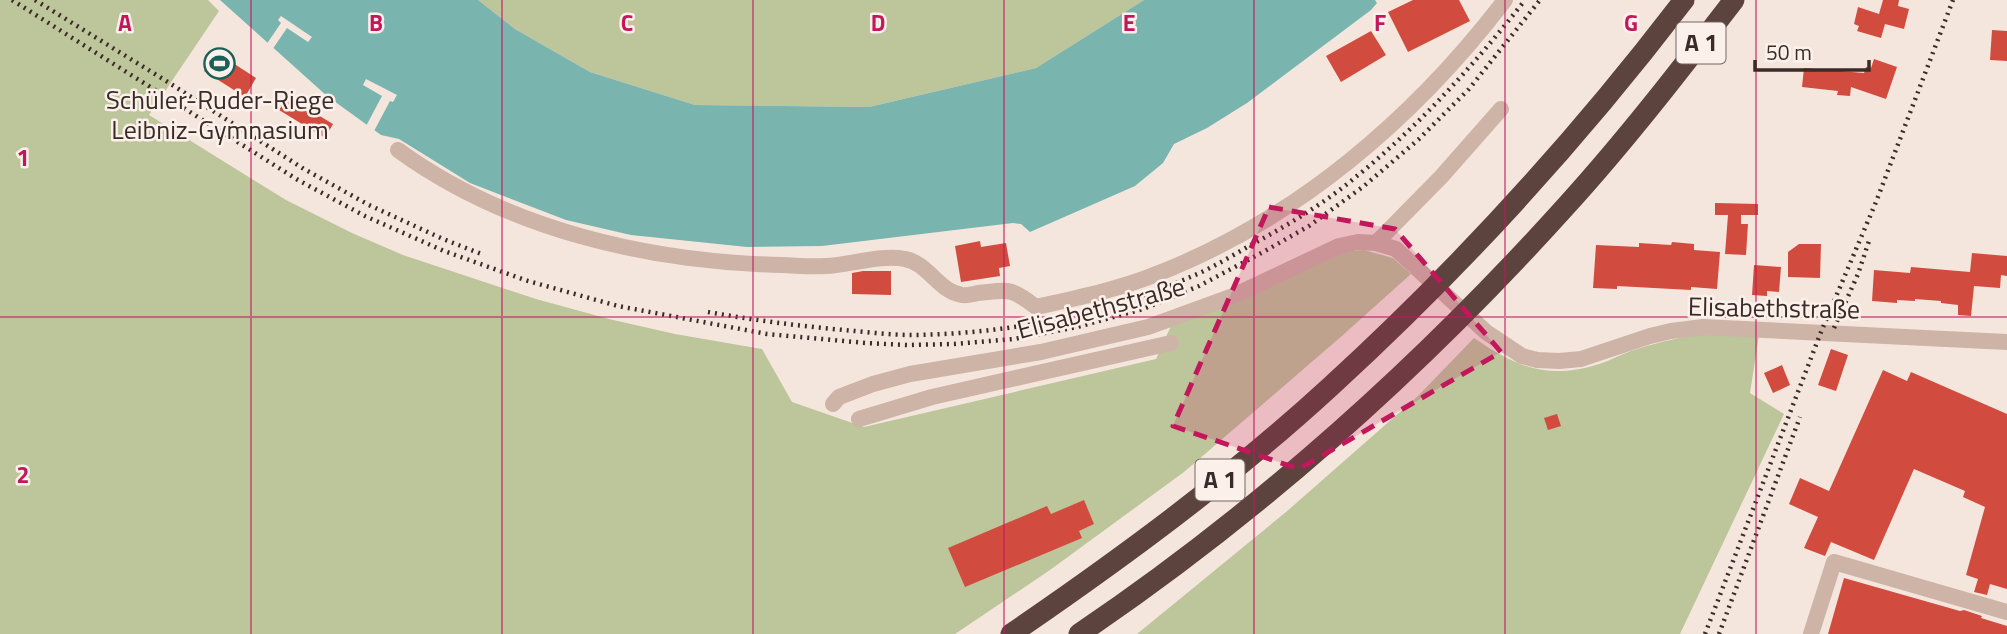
<svg xmlns="http://www.w3.org/2000/svg" width="2007" height="634" viewBox="0 0 2007 634" font-family="'Titillium Web',sans-serif">
	<rect width="100%" height="100%" fill="#f5e6dd"/>
	<path fill="#bdc59b" d="M0 0H208L219 11 149 115 286 200 352 233 403 255 536 299 609 319 675 334 762 349 792 402 864 427 1156 359 1171 326 1340 252 1364 250 1393 258 1411 274 1343 335 1184 472 1050 570 955 634H0Z
		M478 0H1144L1036 68 869 107 695 105 590 72 515 29Z
		M1711 331 1759 335 1750 393 1784 414 1680 634H1137L1286 512 1417 397 1474 338C1515 366 1546 380 1596 365 1610 361 1623 353 1637 349 1661 341 1687 337 1711 331Z"/>
	<path fill="#79b4ae" d="M220 0H478L515 29 590 72 695 105 869 107 1036 68 1144 0H1375L1377 3 1371 10 1247 103 1207 128 1174 144 1163 163 1135 186 1030 232 1021 224 1013 223 822 246 747 247 631 235 566 220 470 183 399 139 381 135 327 96Z"/>
	<path fill="#f5e6dd" d="M281 16 312 37 308 42 287 28 272 50 266 45 281 23 278 20Z
		M366 79 397 95 393 102 390 101 373 133 365 128 382 96 363 85Z"/>
	<path fill="#d14c3e" d="M1413 0H1459L1470 21 1408 52 1388 12Z
		M1883 0H1899L1898 6 1909 9 1904 29 1885 24 1881 38 1857 31 1859 26 1854 24 1858 7 1879 14Z
		M1992 30 2007 31V61L1990 60Z
		M1371 31 1386 55 1341 82 1326 56Z
		M216 52 256 78 245 97 204 71Z
		M1874 59 1897 67 1886 99 1851 87 1850 96 1837 95 1838 91 1802 87 1804 68 1864 73 1866 67 1871 68Z
		M288 97 333 124 325 138 279 110Z
		M1715 203 1758 204V215H1741V224H1748L1746 255 1725 254 1728 215H1715Z
		M980 241 981 247 1006 243 1010 266 999 268 1000 276 961 282 955 246Z
		M1672 242 1694 244V250L1720 252 1717 289 1691 287V290L1617 286V289L1593 288 1596 245 1639 247V243L1671 245Z
		M1799 244H1821L1820 278 1788 277V252Z
		M1972 253 2007 256V276L2001 275 2000 288 1974 286 1971 316 1958 315V305L1941 303V301L1915 299V301L1897 300V303L1872 301 1874 270 1910 273 1911 267 1970 272Z
		M1754 265 1781 267 1779 292 1767 291V296L1752 295Z
		M863 271H891V295L852 294V273Z
		M1831 349 1848 355 1836 391 1818 385Z
		M1782 365 1790 385 1773 393 1764 373Z
		M1883 370 1907 381 1911 372 2007 414V589L1990 584 1987 595 1974 592 1978 579 1966 575 1985 507 1963 497 1965 491 1914 469 1874 560 1831 542 1825 556 1804 548 1818 517 1789 504 1800 478 1829 491Z
		M1557 414 1561 426 1548 430 1544 418Z
		M1084 500 1094 524 1079 531 1082 538 965 587 948 548 1047 506 1051 514Z
		M1844 578 1960 611 1964 610 1982 616 1981 618 2007 626V634H1828Z"/>
	<g fill="none" stroke-linecap="round" stroke-linejoin="round">
		<path stroke="#ceb3a7" stroke-width="16" d="M398 150C508 230 649 262 783 265 797 266 812 267 826 266 850 265 881 254 905 259 928 263 939 292 962 295 967 296 973 294 978 293 1010 290 1010 287 1036 307 1076 298 1116 290 1154 275 1295 221 1414 119 1505 0
			M1376 243 1441 177 1501 109
			M833 404 839 397 873 384 910 374 1041 352 1148 327 1233 296 1339 246 1358 242 1376 243 1396 249 1486 332 1522 356 1537 360 1559 361 1581 359 1650 336 1671 331 1703 327 2007 342
			M859 419 932 397 1171 343
			M1811 634 1834 562 2007 612"/>
		<path stroke="#5c433e" stroke-width="21" d="M1011 634C1122 558 1231 478 1330 387 1459 269 1578 139 1684 0
			M1079 634C1258 513 1422 366 1567 205 1626 140 1680 70 1734 0"/>
		<path stroke="#3a2b28" stroke-width="4.5" stroke-dasharray="2 5" stroke-linecap="butt" d="M12 0 298 180 365 216 444 251 528 281 618 306 767 334 866 343 907 345 954 344 1014 339 1077 327 1143 309 1199 286 1265 251 1309 226 1364 186 1419 139 1469 89 1540 0
			M35 0 163 79 304 169 369 205 443 239 484 255
			M708 312C753 320 798 326 844 330 866 332 890 335 912 335 1009 334 1107 314 1195 275 1214 267 1233 255 1251 245 1288 225 1325 203 1357 176 1420 125 1475 64 1525 0
			M1834 328 1858 274 1869 241
			M1705 634 1821 332 1876 202 1953 0
			M1719 634 1800 417"/>
	</g>
	<path fill="#c2185b" fill-opacity="0.2" stroke="#c2185b" stroke-width="5" stroke-dasharray="14 9" stroke-linejoin="round" d="M1269 207 1395 229 1501 352 1299 469 1173 426Z"/>
	<path fill="none" stroke="#c2185b" stroke-width="2" stroke-opacity="0.55" d="M251 0V634M502 0V634M753 0V634M1004 0V634M1254 0V634M1505 0V634M1756 0V634M0 317H2007"/>
	<defs>
		<symbol id="stadium-ring" viewBox="-11 -11 22 22"><circle r="9.5" fill="#fbf1ea" stroke="#19605a" stroke-width="1.5"/><path d="M0-5a6.5 5 0 1 0 0 10a6.5 5 0 1 0 0-10ZM-3.5-1.8h7v3.6h-7Z" fill="#19605a"/></symbol>
	</defs>
	<g fill-rule="evenodd">
		<use href="#stadium-ring" x="202" y="46" width="35" height="35"/>
	</g>
	<g text-anchor="middle" stroke-width="5" stroke-linejoin="round" paint-order="stroke">
		<g fill="#fbf1ea" stroke="#746662" stroke-width="2">
			<rect x="1676.5" y="22.5" width="49" height="41" rx="5"/>
			<rect x="1195.5" y="459.5" width="49" height="41" rx="5"/>
		</g>
		<g font-size="24" font-weight="bold" fill="#3a2b28">
			<text x="1701" y="51">A 1</text>
			<text x="1220" y="488">A 1</text>
		</g>
		<g font-size="26" fill="#3a2b28" stroke="#fbf1ea">
			<text x="220" y="109">Schüler-Ruder-Riege<tspan x="220" dy="30">Leibniz-Gymnasium</tspan></text>
		</g>
		<g font-size="26" fill="#3a2b28" stroke="#fbf1ea">
			<text transform="translate(1101 308) rotate(-15)" y="9">Elisabethstraße</text>
			<text transform="translate(1774 308) rotate(1)" y="9">Elisabethstraße</text>
		</g>
	</g>
	<g font-size="23" text-anchor="middle" font-weight="bold" fill="#c2185b" stroke="#fbf1ea" stroke-width="5" stroke-linejoin="round" paint-order="stroke">
		<text x="125" y="31">A</text>
		<text x="376" y="31">B</text>
		<text x="627" y="31">C</text>
		<text x="878" y="31">D</text>
		<text x="1129" y="31">E</text>
		<text x="1380" y="31">F</text>
		<text x="1631" y="31">G</text>
		<text x="23" y="166">1</text>
		<text x="23" y="483">2</text>
	</g>
	<path d="M1755 60v10h114v-10" fill="none" stroke="#3a2b28" stroke-width="3.5"/>
	<text x="1766" y="60" font-size="21" fill="#3a2b28" stroke="#fbf1ea" stroke-width="5" paint-order="stroke">50 m</text>
</svg>
